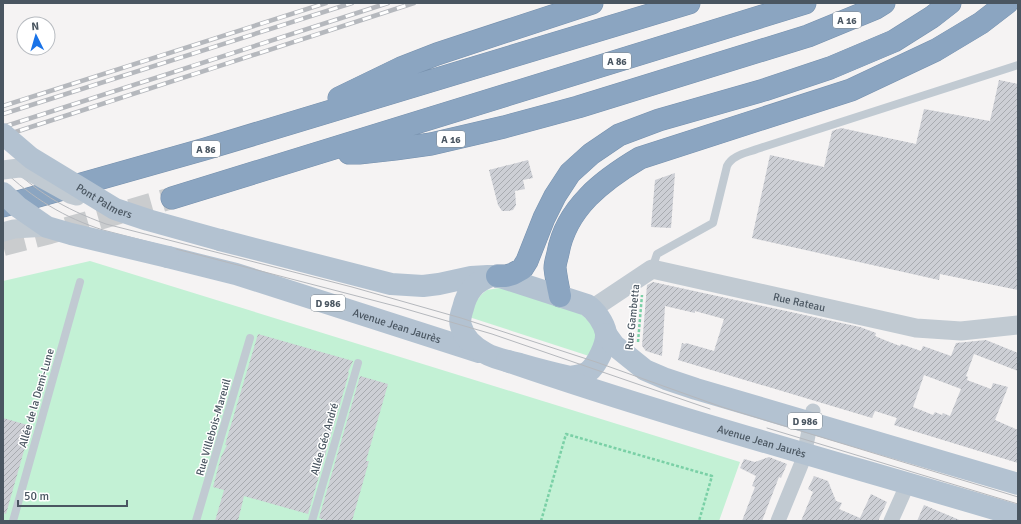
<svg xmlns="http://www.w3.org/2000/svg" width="1021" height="524" viewBox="0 0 1021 524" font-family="Signika,sans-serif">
	<defs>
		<pattern id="building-hatch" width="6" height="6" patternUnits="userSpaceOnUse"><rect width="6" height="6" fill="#cdcfd5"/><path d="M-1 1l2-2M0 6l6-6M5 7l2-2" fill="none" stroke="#a8abb0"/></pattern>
	</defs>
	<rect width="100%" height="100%" fill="#f5f3f3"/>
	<path fill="#c3f1d5" d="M90 261 740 462 719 521H3V281Z
		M499 288 507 289 578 312C587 318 598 329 596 342 595 347 591 352 589 356L469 317V310L482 294 487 290Z"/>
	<path fill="url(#building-hatch)" fill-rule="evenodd" d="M999 80 1018 84V290L940 274 939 280 752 238 770 155 824 167 832 131 841 128 916 144 924 109 990 121Z
		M528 160 533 178 523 180 525 189 515 191 516 205 513 210 508 211H502L498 205 489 170Z
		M675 173 671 228 651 227 655 180Z
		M653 282 860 327 876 333 875 336 887 341 900 346 901 344 921 351 923 346 951 356 956 343 986 340 1018 353V371L974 354 966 376 968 377 967 380 991 389 993 383 1008 387 995 420 1018 430V463L894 425 897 418 875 411 872 418 678 360 682 343 685 344 686 343 714 351 724 319 695 311V313L665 306 662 356 646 351 642 346 647 285ZM924 375 961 389 950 416 943 413 942 415 935 412 933 415 913 407Z
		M258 334 353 361 348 372 349 373 308 514 244 496 238 521H215L224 490 213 487 221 457 227 445H225Z
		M360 376 388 384 366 461H369L352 521H327L319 518Z
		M3 418 31 426 6 514 3 513Z
		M769 457 787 464 781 478 779 477 762 521H742L755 487 752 486 756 476 740 468 744 459 755 462Z
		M814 476 828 481 836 501 842 503 839 509 860 518 871 494 887 502 878 521H801L813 492 808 489Z
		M924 505 962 521H917Z"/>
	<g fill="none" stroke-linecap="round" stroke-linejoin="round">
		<path stroke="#caccce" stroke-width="22" stroke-dasharray="22 11" stroke-linecap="butt" d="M3 245 50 233 172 198"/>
		<defs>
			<path id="motorway" d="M339 98 401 68 437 54 592 3
				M349 153H359L395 149 431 144 504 127 578 107 808 36 876 8 884 3
				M172 198 805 3
				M3 206 205 149 689 3
				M497 276H506L513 274 522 269 527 261 544 218 555 196 570 173 591 154 619 135 659 120 764 90 830 68 894 41 932 17 950 3
				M560 296C558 287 556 277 555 268 555 263 557 258 558 253 566 208 603 180 640 158L851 90 936 50 981 23 1007 3"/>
		</defs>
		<use href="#motorway" stroke="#7690ad" stroke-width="23"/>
		<path stroke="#7ad0a6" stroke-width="2.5" stroke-dasharray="3 2" stroke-linecap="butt" d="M638 342 642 295
			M541 521 566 434 712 476 699 521"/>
		<path stroke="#c1cad2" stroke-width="8" d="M652 269 657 254 713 223 727 166C732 155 747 153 757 149L1018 65
			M13 521 80 282
			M196 521 250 338
			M312 521 358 363"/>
		<path stroke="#c1cad2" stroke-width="15" d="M778 521 803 460 813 411
			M891 521 908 483"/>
		<g stroke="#c1cad2" stroke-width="19">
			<path d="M3 232 14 229 47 227"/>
			<path id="s1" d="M592 309 652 269 916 328 961 331 1018 325"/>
		</g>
		<g stroke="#b3c2d1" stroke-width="22">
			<path d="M220 240 391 284 423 286 439 284 471 277 488 276"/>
			<path id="s2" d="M168 257 236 274 479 352"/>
			<path d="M491 276H497L587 305C596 311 604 323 606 333 607 344 597 365 588 372 583 375 577 376 570 377 553 373 537 369 520 364 508 361 495 359 485 353 474 347 464 338 461 326 459 320 461 314 463 308 467 291 475 282 491 276Z"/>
			<path d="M606 334 614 345 645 370 666 379 696 389 1018 484"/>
			<path id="s3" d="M507 361C675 419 848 465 1018 516"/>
		</g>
		<use href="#motorway" stroke="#8ba5c1" stroke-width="22"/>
		<path stroke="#b5b8bd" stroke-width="1" d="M3 160C37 192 62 208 106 224L352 287 461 318 596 362 722 407 1018 497
			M3 170C32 198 65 218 103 230L399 307 492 334 710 409
			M767 428 1018 504"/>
		<defs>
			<path id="rail" d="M3 106 326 3
				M3 114 352 3
				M3 127 388 3
				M3 136 414 3"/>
		</defs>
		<use href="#rail" stroke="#b5b8bd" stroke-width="4.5"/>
		<use href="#rail" stroke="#fff" stroke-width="3" stroke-dasharray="9" stroke-linecap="butt"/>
		<path stroke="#c1cad2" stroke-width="19" d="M3 170 19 168 25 169 70 194 77 196"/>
		<g stroke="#b3c2d1" stroke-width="22">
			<path id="s4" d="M3 134 31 158 115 209 148 220 220 240"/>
			<path d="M3 193 18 207 47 227 71 234 168 257"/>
		</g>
	</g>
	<g text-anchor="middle" stroke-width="3" stroke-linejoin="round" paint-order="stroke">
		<g fill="#fff" stroke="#808990" stroke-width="1">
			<rect x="833" y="12" width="28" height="16" rx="3"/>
			<rect x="603" y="53" width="28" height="16" rx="3"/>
			<rect x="437" y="131" width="28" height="16" rx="3"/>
			<rect x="192" y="141" width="28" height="16" rx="3"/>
			<rect x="311" y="295" width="34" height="16" rx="3"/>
			<rect x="788" y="413" width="34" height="16" rx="3"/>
		</g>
		<g font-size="10" font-weight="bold" fill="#4a5661">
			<text x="847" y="24">A 16</text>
			<text x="617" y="65">A 86</text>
			<text x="451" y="143">A 16</text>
			<text x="206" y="153">A 86</text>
			<text x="328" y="307">D 986</text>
			<text x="805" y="425">D 986</text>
		</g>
		<g font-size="11" fill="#4a5661" stroke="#fff">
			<text dy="4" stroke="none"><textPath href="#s4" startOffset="122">Pont Palmers</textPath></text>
			<text dy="4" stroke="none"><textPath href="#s1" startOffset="223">Rue Rateau</textPath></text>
			<text transform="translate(632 317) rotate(-84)" y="4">Rue Gambetta</text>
			<text dy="4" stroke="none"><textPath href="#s2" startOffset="239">Avenue Jean Jaurès</textPath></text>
			<text transform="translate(36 398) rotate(-74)" y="4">Allée de la Demi-Lune</text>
			<text transform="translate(213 427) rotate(-74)" y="4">Rue Villebois-Mareuil</text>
			<text transform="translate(324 439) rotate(-74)" y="4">Allée Géo André</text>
			<text dy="4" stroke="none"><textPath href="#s3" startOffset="267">Avenue Jean Jaurès</textPath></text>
		</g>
	</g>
	<rect width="1021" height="524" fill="none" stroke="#4a5661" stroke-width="8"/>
	<g transform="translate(36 36) rotate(355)"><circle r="19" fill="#ffffff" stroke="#b7bbc0"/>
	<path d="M0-3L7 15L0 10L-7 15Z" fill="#1a73e8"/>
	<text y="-6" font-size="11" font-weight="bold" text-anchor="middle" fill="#4a5661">N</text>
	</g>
	<path d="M18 500v6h109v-6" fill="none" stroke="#4a5661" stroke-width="2"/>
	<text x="24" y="500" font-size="12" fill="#4a5661" stroke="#ffffff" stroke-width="3" paint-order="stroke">50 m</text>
</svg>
